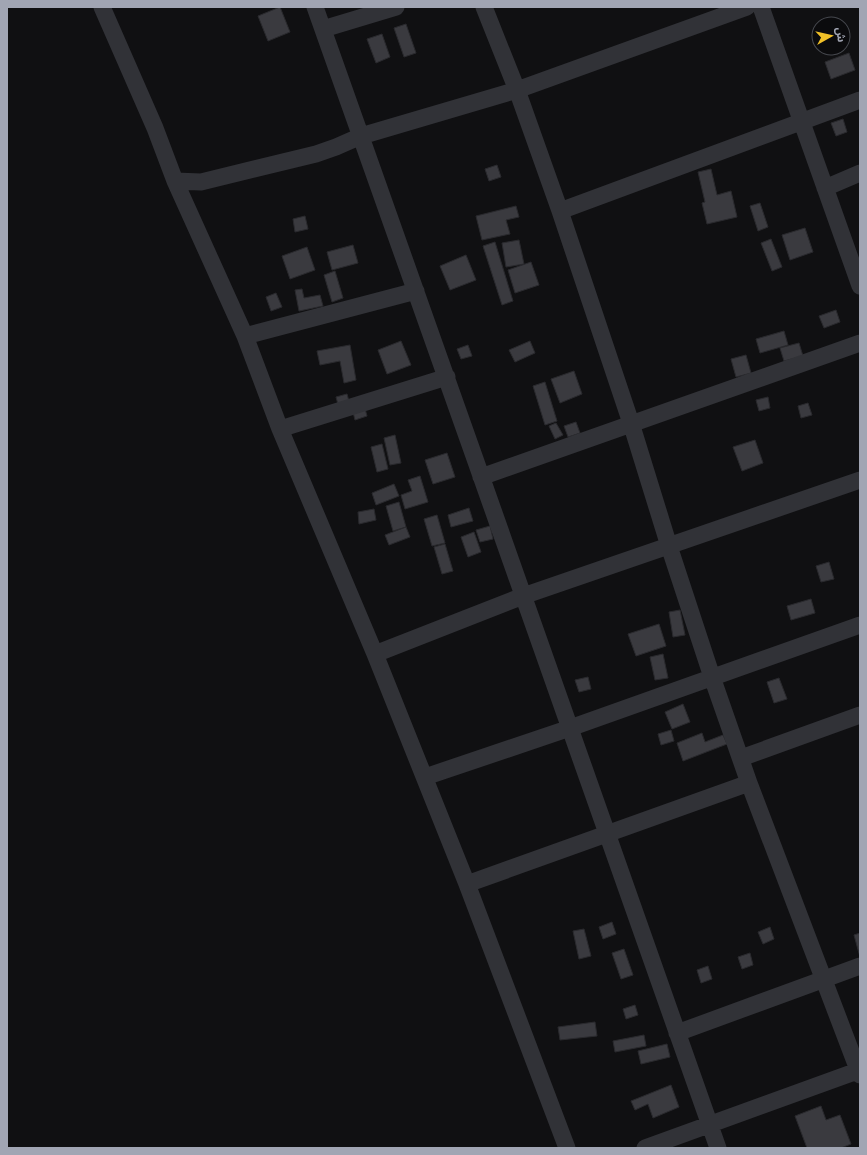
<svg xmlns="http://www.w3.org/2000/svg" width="867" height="1155" viewBox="0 0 867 1155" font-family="'Fira Sans','Noto Sans Arabic',sans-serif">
	<rect width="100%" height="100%" fill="#101012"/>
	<path fill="#3a3a3f" stroke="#2a2a2e" d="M280 7 290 32 268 41 258 16Z
		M406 24 416 53 404 57 394 28Z
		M382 34 390 57 376 63 367 39Z
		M849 53 855 70 831 79 825 62Z
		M843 119 847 132 836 136 831 123Z
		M497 165 501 177 489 181 485 169Z
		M711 169 717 195 731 191 737 217 707 224 702 203 705 202 698 172Z
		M760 203 768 227 758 231 750 206Z
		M516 206 519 217 506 220 510 234 482 240 476 216Z
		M305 216 308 229 295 232 293 219Z
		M805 228 813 252 790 260 782 235Z
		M771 239 782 267 772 271 761 243Z
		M519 240 524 264 506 267 502 243Z
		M495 242 513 301 502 305 483 246Z
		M353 245 358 263 332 270 327 252Z
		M307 247 315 270 290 279 282 256Z
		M466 255 476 280 450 290 440 266Z
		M531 262 539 285 515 293 508 270Z
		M335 271 343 298 332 302 324 275Z
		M302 289 304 298 320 295 323 306 299 311 295 290Z
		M276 293 282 307 271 311 266 297Z
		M836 310 840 322 824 328 819 316Z
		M784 331 788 345 760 353 756 339Z
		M401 341 411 365 387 374 378 350Z
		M530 341 535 353 515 362 509 350Z
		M799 343 803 356 784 361 780 348Z
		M350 345 356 380 344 383 340 361 320 365 317 351Z
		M468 345 472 356 461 359 457 349Z
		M746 355 751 373 736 377 731 359Z
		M574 371 582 394 560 403 551 379Z
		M545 382 557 421 545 425 533 386Z
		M347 394 350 405 339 408 336 397Z
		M768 397 770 408 759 411 756 400Z
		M808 403 812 415 801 418 798 406Z
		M364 405 367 416 355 420 352 408Z
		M576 422 580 433 568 437 564 426Z
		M556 423 563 435 555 439 549 426Z
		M395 435 401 463 390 465 384 438Z
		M755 440 763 463 742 471 733 447Z
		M382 444 388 469 377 472 371 447Z
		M447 453 455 477 433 484 425 460Z
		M420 476 428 502 405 509 401 495 412 491 408 480Z
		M394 484 399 496 376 505 372 493Z
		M399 502 406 527 393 531 386 506Z
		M469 508 473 521 451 527 448 515Z
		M374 509 376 520 359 524 358 512Z
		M437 515 445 543 432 546 424 519Z
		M490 526 493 539 480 542 476 530Z
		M406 527 410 537 389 545 385 535Z
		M474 532 481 552 468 557 461 537Z
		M445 544 453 571 442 574 434 547Z
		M829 562 834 579 821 582 816 566Z
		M811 599 815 613 791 620 787 606Z
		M680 610 685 635 673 637 669 612Z
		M659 624 666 646 636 656 628 634Z
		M663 654 668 678 655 680 650 657Z
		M588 677 591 689 579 692 575 680Z
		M779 678 787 699 774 703 767 682Z
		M683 704 690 722 672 729 665 712Z
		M671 730 674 741 661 745 658 734Z
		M702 733 705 742 723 735 727 744 683 761 677 743Z
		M612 922 616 934 603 939 599 927Z
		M770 927 774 939 763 944 758 932Z
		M584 929 591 956 579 959 573 931Z
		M860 933V957L854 935Z
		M624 949 633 975 621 979 612 953Z
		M750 953 753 965 742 969 738 957Z
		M708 966 712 979 701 983 697 970Z
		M635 1005 638 1015 626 1019 623 1009Z
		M595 1022 597 1036 560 1040 558 1027Z
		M644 1035 646 1046 615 1052 613 1041Z
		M667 1044 670 1057 641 1064 638 1051Z
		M671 1085 679 1107 653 1118 648 1104 635 1110 631 1101Z
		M821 1106 826 1120 840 1115 851 1144 841 1148H807L795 1116Z"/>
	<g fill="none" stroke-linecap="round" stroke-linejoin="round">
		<path stroke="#313237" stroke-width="17" d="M102 7 155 128 175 181 245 336 280 429 375 654 467 884 567 1148
			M315 7C450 387 584 768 718 1148
			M484 7 517 90 560 211 631 423 669 546 712 677 749 783 860 1075
			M761 7 860 286
			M323 29 396 7
			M175 181 201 182 316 154 336 147 361 136 517 90 747 7
			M825 188 860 173
			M560 211 860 100
			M245 336 416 291
			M280 429 447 377
			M481 477 860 343
			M375 654 523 596 860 480
			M741 758 860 715
			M425 777 570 728 860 625
			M467 884 749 783
			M677 1033 860 966
			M645 1148 860 1070"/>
	</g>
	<rect width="867" height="1155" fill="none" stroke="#a1a5b3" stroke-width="16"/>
	<g transform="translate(831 36) rotate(82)"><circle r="19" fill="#0b0b0d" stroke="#47494f"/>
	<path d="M0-3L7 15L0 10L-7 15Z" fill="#f2c128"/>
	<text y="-6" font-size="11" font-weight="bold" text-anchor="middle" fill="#a1a5b3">ش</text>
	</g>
</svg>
